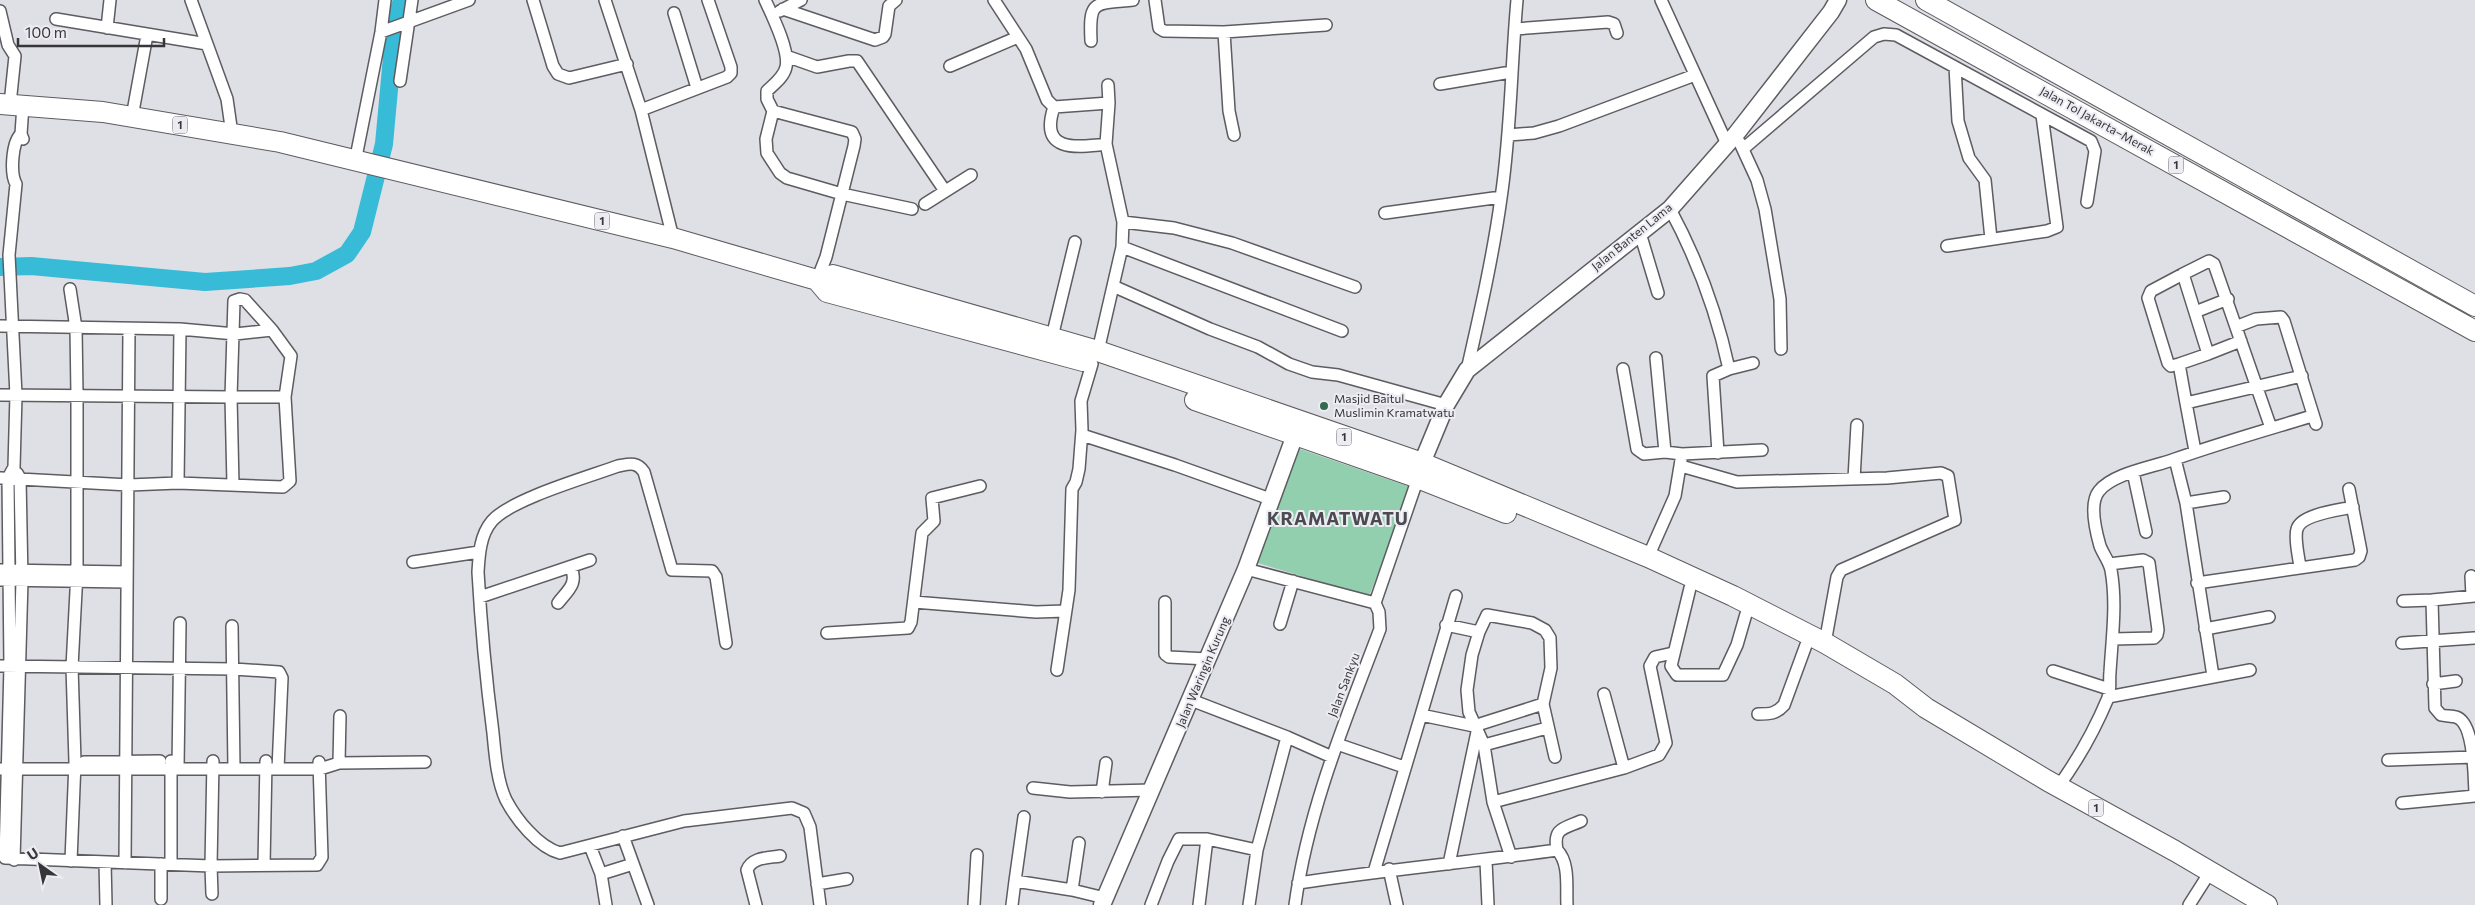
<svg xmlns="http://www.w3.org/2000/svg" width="2475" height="905" viewBox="0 0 2475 905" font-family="Commissioner,sans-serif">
	<rect width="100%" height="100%" fill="#dfdfe6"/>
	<path fill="#91cfae" d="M1300 449 1413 488 1369 596 1251 561Z"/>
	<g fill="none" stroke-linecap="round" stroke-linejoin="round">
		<path stroke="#37bbd7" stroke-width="18" d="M0 267 31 266 205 282 290 276 316 271 347 254 362 232 384 144 392 57 398 13 402 0"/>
		<defs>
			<path id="street" d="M191 0 227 99 232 134
				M533 0 553 66 558 74 569 78 627 64
				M605 0 641 110 673 238
				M765 0C772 15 790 51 786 67 784 77 774 84 767 91V99L773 111 766 139 767 153 780 173 787 178 842 194 912 209
				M994 0 1026 49 1047 100 1054 107 1109 103 1106 144 1123 222 1122 247 1098 351
				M1155 0 1159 28 1164 31 1224 32 1326 25
				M1661 0 1727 144
				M783 9 875 40 883 37 885 34 889 6 896 0
				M0 11 8 45 15 56 10 104
				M780 11 801 0
				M674 13 697 88
				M56 19 207 44
				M107 28 110 0
				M1515 29 1608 22 1614 24 1617 33
				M381 32 469 0
				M1224 32 1229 111 1234 135
				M1091 41C1089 0 1093 4 1133 0
				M786 56 817 67 849 61H857L945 191
				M950 66 1018 37
				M1955 67 1958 121 1969 158 1985 180 1991 239
				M400 81 412 0
				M1440 84 1511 72
				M1108 85 1109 103
				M1054 107C1039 152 1075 148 1106 144
				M641 110 727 77 731 73V67L708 0
				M773 111 852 132 855 139 854 146 826 257 817 280
				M132 117 147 35
				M21 134C12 142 10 173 16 184L9 255 16 395 14 467 8 478 10 666 5 858 211 866 317 865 322 857 319 762
				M1508 135 1534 133 1559 126 1695 75
				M23 139 21 134 23 105
				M1740 143 1757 180 1765 209 1780 299 1781 349
				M1743 149 1874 37 1884 34 1896 35 2091 141 2095 151 2087 202
				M355 162 381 32 385 0
				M925 204 971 175
				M1670 209C1697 259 1717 313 1729 369
				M1385 213 1501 197
				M1123 222 1174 228 1232 243 1355 287
				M1640 233 1658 293
				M1947 246 2047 231 2057 227 2042 115
				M1122 247 1342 331
				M1113 286 1210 329 1258 347 1289 364 1312 372 1338 375 1446 405
				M70 289 76 328 77 395V572L72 667 75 762 71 861
				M2195 312 2228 299
				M0 326 180 329 235 334 272 330
				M2238 326 2256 319 2281 317 2284 321 2316 424
				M1052 337 1075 242
				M2241 341 2208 354 2183 274 2209 261 2214 264 2271 428
				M2179 364 2171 366 2168 363 2148 298 2151 291 2183 274
				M1623 369 1637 449 1644 454 1665 452
				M1467 370C1480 313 1493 256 1501 198 1511 132 1511 66 1517 0
				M0 395 231 397 234 301 240 299 245 300 272 330 291 356 285 397 290 481 283 487 178 483 129 485 1 478
				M2186 403 2179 364 2208 354
				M1082 435 1175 465 1273 500
				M2195 451 2186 403 2302 376
				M1718 453 1713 376 1729 369 1753 363
				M1682 454 1762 450
				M2175 459 2186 503 2213 676
				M1681 466 1737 482 1887 478 1941 473 1948 476 1955 520 1841 570 1837 577 1825 643
				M2133 472 2146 532
				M1854 479 1857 425
				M178 483 180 329
				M233 485 231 397H285
				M2186 503 2224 497
				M1648 557 1675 496 1682 454 1665 452 1656 358
				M413 562 479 552
				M2109 564 2143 560 2149 563 2158 630 2157 635 2154 638 2113 639
				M2300 568C2299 557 2294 539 2297 529 2301 514 2340 510 2353 507
				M1246 569 1375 603
				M0 570 127 572
				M2471 576 2472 596
				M0 580 126 582
				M2197 583 2355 560 2359 557 2361 551 2349 489
				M1690 588 1671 666 1677 675H1723L1737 645 1746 614
				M2475 596 2432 600 2435 708 2441 715C2445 716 2452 716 2456 717 2475 723 2474 777 2475 794
				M480 597 590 560
				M2403 601 2432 600
				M914 602 1036 612 1065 611
				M1165 602V654L1169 657 1208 659
				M558 603C568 590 578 584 571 567
				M1280 624 1293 581
				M1446 625 1479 632
				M232 626 234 768
				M2205 629 2269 617
				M827 633 908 628 911 622 922 533 934 521 932 498 980 486
				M726 643 716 577 712 571 672 570 644 472C637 461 629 464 618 466 588 477 511 499 492 521 480 535 479 555 478 572 481 626 486 679 493 733 495 754 497 781 506 800 516 819 538 847 560 853L684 821 792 808 804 813 810 827 820 905
				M2402 643 2474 638
				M0 666 234 669 279 672 282 678 278 769
				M1057 670 1069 590 1072 489 1076 482 1079 469 1082 430 1081 401 1092 364
				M2053 671 2109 689
				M2433 684 2456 681
				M1604 694 1624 768
				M2108 697 2250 670
				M1191 700 1287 737 1257 850 1249 905
				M1758 714C1770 714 1776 714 1784 705L1806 645
				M1421 715 1456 596
				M1287 737 1332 757
				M1337 744 1404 767
				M1484 745 1547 728
				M2388 760 2474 757
				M84 762 160 761
				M339 763 340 716
				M178 768 180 623
				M0 769H320L339 763 425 762
				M2058 787C2077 761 2095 729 2108 698 2111 690 2109 680 2110 672 2112 638 2117 603 2111 570 2109 561 2103 554 2100 546 2096 532 2089 503 2099 491 2113 473 2154 467 2175 459 2220 443 2266 430 2312 416
				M1033 788 1070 792 1152 790
				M1102 792 1106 763
				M1493 802 1624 768 1659 755 1666 743 1650 666 1655 657 1673 653
				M2402 803 2475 796
				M1024 817 1015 881 1072 890 1105 898
				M623 836 648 905
				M590 846 601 874 606 905
				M1557 850C1553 828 1563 829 1581 821
				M1511 857 1493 802 1484 745 1469 712 1467 690 1472 655 1479 632 1487 615 1532 623 1545 630 1550 638 1551 668 1543 704 1555 757
				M14 860 22 580 20 478 17 473
				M1486 861 1488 905
				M105 862 106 905
				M125 863 129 329
				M161 864V899
				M171 864V761
				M1449 864 1477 732
				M264 865 266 761
				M1389 869 1397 905
				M1374 872 1421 715 1474 726 1543 704
				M601 874 633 864
				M1298 883C1384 870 1471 862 1557 850 1570 863 1566 888 1567 905
				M817 884 847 879
				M1072 890 1079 843
				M212 894 211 866 213 761
				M756 905 747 870C752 857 768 858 780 856
				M974 905 977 855
				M1012 905 1015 881
				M1151 905 1168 861 1179 839H1207L1257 850
				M1199 905 1207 839
				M1295 905C1308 809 1346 719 1380 629L1379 612 1375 603 1418 478
				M2189 905 2210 872"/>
			<path id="secondary" d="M1422 463 1446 405 1467 370 1670 209 1736 134 1831 12 1838 0
				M1102 905 1246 569 1295 435"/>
			<path id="highway" d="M1876 0 2475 331
				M1926 0 2475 306
				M0 104 103 112 280 142 673 238 817 280 833 275 1098 351 1422 463 1648 557 1733 596 1825 643 1895 684 1926 708 2048 781 2175 851 2267 905
				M817 280 827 292 1083 361
				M1195 400 1410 475 1506 513"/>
		</defs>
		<use href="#street" stroke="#5c5c61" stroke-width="14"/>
		<use href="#secondary" stroke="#5c5c61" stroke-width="19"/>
		<use href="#highway" stroke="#5c5c61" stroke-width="22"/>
		<use href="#street" stroke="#fff" stroke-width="11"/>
		<use href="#secondary" stroke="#fff" stroke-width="16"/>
		<use href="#highway" stroke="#fff" stroke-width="20"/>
	</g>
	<circle fill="#336a50" stroke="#edecf3" stroke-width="2" cx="1324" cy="406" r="5"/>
	<g text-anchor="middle" stroke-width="4" stroke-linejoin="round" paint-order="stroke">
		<g fill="#edecf3" stroke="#6d6d71" stroke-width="1">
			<rect x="172.5" y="116.5" width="15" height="17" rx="4"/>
			<rect x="2168.5" y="156.5" width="15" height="17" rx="4"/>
			<rect x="594.5" y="212.5" width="15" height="17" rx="4"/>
			<rect x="1336.5" y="428.5" width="15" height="17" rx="4"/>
			<rect x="2088.5" y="799.5" width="15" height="17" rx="4"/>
		</g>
		<g font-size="11" font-weight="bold" fill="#363639">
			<text x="180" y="129">1</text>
			<text x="2176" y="169">1</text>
			<text x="602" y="225">1</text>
			<text x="1344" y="441">1</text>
			<text x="2096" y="812">1</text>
		</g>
		<g font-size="12" fill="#363639" stroke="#edecf3">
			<text transform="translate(2097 121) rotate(29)" y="4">Jalan Tol Jakarta–Merak</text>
			<text transform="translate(1632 237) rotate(-39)" y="4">Jalan Banten Lama</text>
			<text transform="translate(1203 672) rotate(-67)" y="4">Jalan Waringin Kurung</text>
			<text transform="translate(1344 685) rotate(-69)" y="4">Jalan Sankyu</text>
		</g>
		<g font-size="12" fill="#363639" stroke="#edecf3" text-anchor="start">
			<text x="1334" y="403">Masjid Baitul<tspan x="1334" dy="14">Muslimin Kramatwatu</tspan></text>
		</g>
		<g font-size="18" font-weight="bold" letter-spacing="1" fill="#4b4a50" stroke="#edecf3">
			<text x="1338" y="525">KRAMATWATU</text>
		</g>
	</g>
	<g transform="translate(40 865) rotate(327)" stroke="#edecf3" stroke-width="4" paint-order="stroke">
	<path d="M0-4L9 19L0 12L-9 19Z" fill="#363639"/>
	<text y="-8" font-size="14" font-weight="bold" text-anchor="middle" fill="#363639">U</text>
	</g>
	<path d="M18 38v8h146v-8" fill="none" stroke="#363639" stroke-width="2.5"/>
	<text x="25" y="38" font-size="15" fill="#363639" stroke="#edecf3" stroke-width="4" paint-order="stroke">100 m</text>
</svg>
